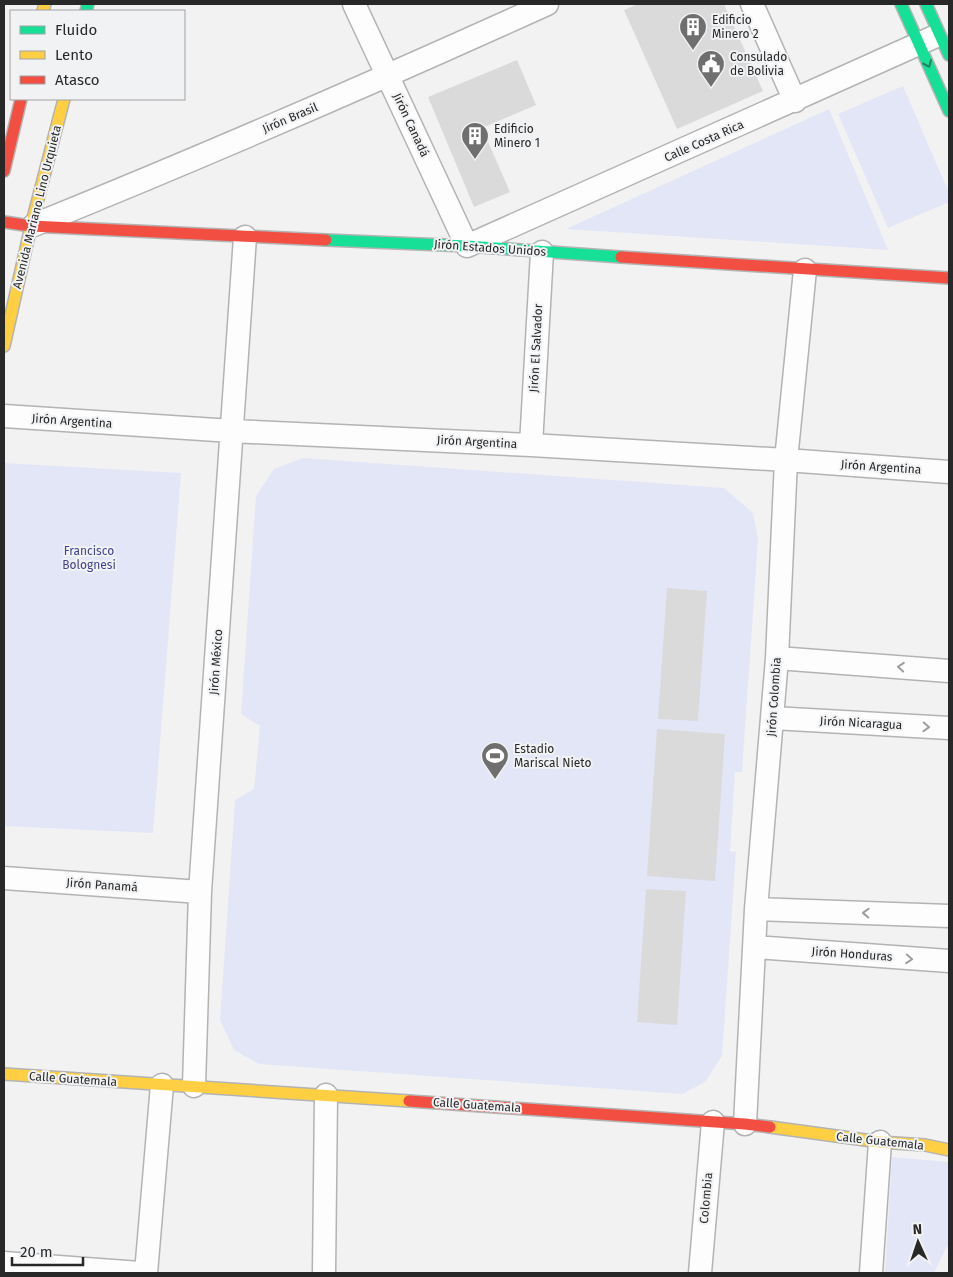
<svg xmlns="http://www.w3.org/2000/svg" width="953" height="1277" viewBox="0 0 953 1277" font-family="'Fira Sans',sans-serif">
	<rect width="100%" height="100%" fill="#f2f2f3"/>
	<path fill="#e3e6f6" d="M903 86 949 193V202L888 228 838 114Z
		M829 109 888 250 566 229Z
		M303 458 724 488 753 513 758 540 742 772H735L730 851 736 852 722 1056 705 1082 682 1094 259 1064 234 1050 220 1020 235 800 254 789 260 726 241 714 256 496 274 469Z
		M4 463 181 473 153 833 4 826Z
		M892 1157 949 1162V1242L934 1273H885Z"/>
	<path fill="#dbdadb" d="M638 4H724L763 91 677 129 624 10Z
		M517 60 536 105 482 128 510 192 474 207 428 97Z
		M667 588 707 591 698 721 658 719Z
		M657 729 725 734 715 881 647 876Z
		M646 889 686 891 677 1025 637 1022Z"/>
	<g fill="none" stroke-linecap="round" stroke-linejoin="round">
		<defs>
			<path id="street" d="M354 4 467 246 934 37
				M752 4 795 101
				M34 225C207 155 377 81 547 4
				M4 416 232 431 531 445 786 460 949 472
				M531 445 542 252
				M777 658 949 671
				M773 718 949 728
				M4 878 200 892
				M756 909 949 916
				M755 947 949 961
				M194 1086 200 892 245 237
				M745 1124 756 909 777 658 786 460 805 270
				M4 1263 140 1273
				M146 1273 162 1085
				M324 1273 326 1095
				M700 1273 713 1122
				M871 1273 880 1142"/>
			<path id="fast" d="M901 4 949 111
				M926 4 949 55
				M86 11 88 4
				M326 240 467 246 621 257"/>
			<path id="slow" d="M43 11 45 4
				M4 346 31 226 64 99
				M4 1074 409 1101
				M770 1127 880 1142 925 1145 949 1150"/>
			<path id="jam" d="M4 171 21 99
				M4 222 31 226 326 240
				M621 257 949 278
				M409 1101 745 1124 770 1127"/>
		</defs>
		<use href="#street" stroke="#b3b3b3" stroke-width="25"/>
		<use href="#fast" stroke="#b3b3b3" stroke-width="14"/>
		<use href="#slow" stroke="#b3b3b3" stroke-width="14"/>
		<use href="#jam" stroke="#b3b3b3" stroke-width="14"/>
		<use href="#street" stroke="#fdfdfd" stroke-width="22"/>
		<use href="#fast" stroke="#16e098" stroke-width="11"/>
		<use href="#slow" stroke="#ffcf43" stroke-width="11"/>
		<use href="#jam" stroke="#f24e42" stroke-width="11"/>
	</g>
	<defs><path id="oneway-chevron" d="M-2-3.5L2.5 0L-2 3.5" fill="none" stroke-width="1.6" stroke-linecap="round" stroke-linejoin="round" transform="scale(1.25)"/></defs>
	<use stroke="#1f8460" href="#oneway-chevron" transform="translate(928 64) rotate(66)"/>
	<g stroke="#9d9d9d">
		<use href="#oneway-chevron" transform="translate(901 667) rotate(-176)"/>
		<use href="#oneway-chevron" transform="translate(926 727) rotate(3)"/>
		<use href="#oneway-chevron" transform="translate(866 913) rotate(-178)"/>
		<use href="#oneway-chevron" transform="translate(909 959) rotate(4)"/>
	</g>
	<defs>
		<symbol id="building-pin" viewBox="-11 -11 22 30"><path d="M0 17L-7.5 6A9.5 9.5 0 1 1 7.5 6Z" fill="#6f6f6f" stroke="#f1f2f4"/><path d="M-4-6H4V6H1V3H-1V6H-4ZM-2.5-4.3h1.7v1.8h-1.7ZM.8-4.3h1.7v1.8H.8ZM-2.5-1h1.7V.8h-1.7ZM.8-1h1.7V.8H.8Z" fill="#fff"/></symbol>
		<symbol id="civic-pin" viewBox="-11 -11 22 30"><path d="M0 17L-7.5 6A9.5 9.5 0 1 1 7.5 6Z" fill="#6f6f6f" stroke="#f1f2f4"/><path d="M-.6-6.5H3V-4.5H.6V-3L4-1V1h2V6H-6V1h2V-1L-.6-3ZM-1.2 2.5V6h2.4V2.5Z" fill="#fff"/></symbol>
		<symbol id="stadium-pin" viewBox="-11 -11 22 30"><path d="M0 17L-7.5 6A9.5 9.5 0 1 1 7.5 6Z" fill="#6f6f6f" stroke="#f1f2f4"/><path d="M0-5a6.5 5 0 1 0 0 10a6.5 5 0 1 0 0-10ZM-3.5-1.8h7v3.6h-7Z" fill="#fff"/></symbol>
	</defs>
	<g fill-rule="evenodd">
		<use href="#building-pin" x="677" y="11" width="32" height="43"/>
		<use href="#civic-pin" x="695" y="48" width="32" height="43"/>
		<use href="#building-pin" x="459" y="120" width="32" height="43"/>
		<use href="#stadium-pin" x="479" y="740" width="32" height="43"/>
	</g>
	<g text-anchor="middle" stroke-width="4" stroke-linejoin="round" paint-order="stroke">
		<g font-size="12" fill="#282828" stroke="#f1f2f4" text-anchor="start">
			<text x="712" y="24">Edificio<tspan x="712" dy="14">Minero 2</tspan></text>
			<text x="730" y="61">Consulado<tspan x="730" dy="14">de Bolivia</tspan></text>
			<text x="494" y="133">Edificio<tspan x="494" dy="14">Minero 1</tspan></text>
			<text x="514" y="753">Estadio<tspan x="514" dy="14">Mariscal Nieto</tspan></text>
		</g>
		<g font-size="12" fill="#282828" stroke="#f1f2f4">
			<text transform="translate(290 118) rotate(-23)" y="4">Jirón Brasil</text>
			<text transform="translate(411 125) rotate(65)" y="4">Jirón Canadá</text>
			<text transform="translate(704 141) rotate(-24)" y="4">Calle Costa Rica</text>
			<text transform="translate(37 207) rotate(-76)" y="4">Avenida Mariano Lino Urquieta</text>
			<text transform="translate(490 248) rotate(4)" y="4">Jirón Estados Unidos</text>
			<text transform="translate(536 348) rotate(-87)" y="4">Jirón El Salvador</text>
			<text transform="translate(72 421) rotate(4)" y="4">Jirón Argentina</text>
			<text transform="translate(477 442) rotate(3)" y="4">Jirón Argentina</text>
			<text transform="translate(881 467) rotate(4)" y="4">Jirón Argentina</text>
			<text transform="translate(216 662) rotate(-86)" y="4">Jirón México</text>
			<text transform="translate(774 697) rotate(-86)" y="4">Jirón Colombia</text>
			<text transform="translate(861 723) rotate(3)" y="4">Jirón Nicaragua</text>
			<text transform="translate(102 885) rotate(4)" y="4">Jirón Panamá</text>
			<text transform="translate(852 954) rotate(4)" y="4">Jirón Honduras</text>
			<text transform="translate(73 1079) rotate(4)" y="4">Calle Guatemala</text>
			<text transform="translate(477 1105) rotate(4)" y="4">Calle Guatemala</text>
			<text transform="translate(880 1141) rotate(6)" y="4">Calle Guatemala</text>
			<text transform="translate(706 1198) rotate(-85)" y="4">Colombia</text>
		</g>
		<g font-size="12" fill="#404490" stroke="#f1f2f4">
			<text x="89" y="555">Francisco<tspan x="89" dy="14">Bolognesi</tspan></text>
		</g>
	</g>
	<rect width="953" height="1277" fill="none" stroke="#282828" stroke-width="10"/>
	<rect x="10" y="10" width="175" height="90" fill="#f1f2f4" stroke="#a1a1a2"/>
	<rect x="20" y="26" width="25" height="8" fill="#16e098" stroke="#a1a1a2"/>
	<text x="55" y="35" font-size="15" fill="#282828">Fluido</text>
	<rect x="20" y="51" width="25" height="8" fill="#ffcf43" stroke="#a1a1a2"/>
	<text x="55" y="60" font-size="15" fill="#282828">Lento</text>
	<rect x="20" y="76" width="25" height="8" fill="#f24e42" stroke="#a1a1a2"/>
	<text x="55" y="85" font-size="15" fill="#282828">Atasco</text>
	<g transform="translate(918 1242) rotate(357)" stroke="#f1f2f4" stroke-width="4" paint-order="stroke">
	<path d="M0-4L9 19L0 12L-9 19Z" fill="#282828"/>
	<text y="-8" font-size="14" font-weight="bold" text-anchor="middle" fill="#282828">N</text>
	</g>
	<path d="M12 1257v8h71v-8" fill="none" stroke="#282828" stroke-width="2.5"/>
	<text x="20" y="1257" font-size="15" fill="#282828" stroke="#f1f2f4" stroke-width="4" paint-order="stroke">20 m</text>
</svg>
